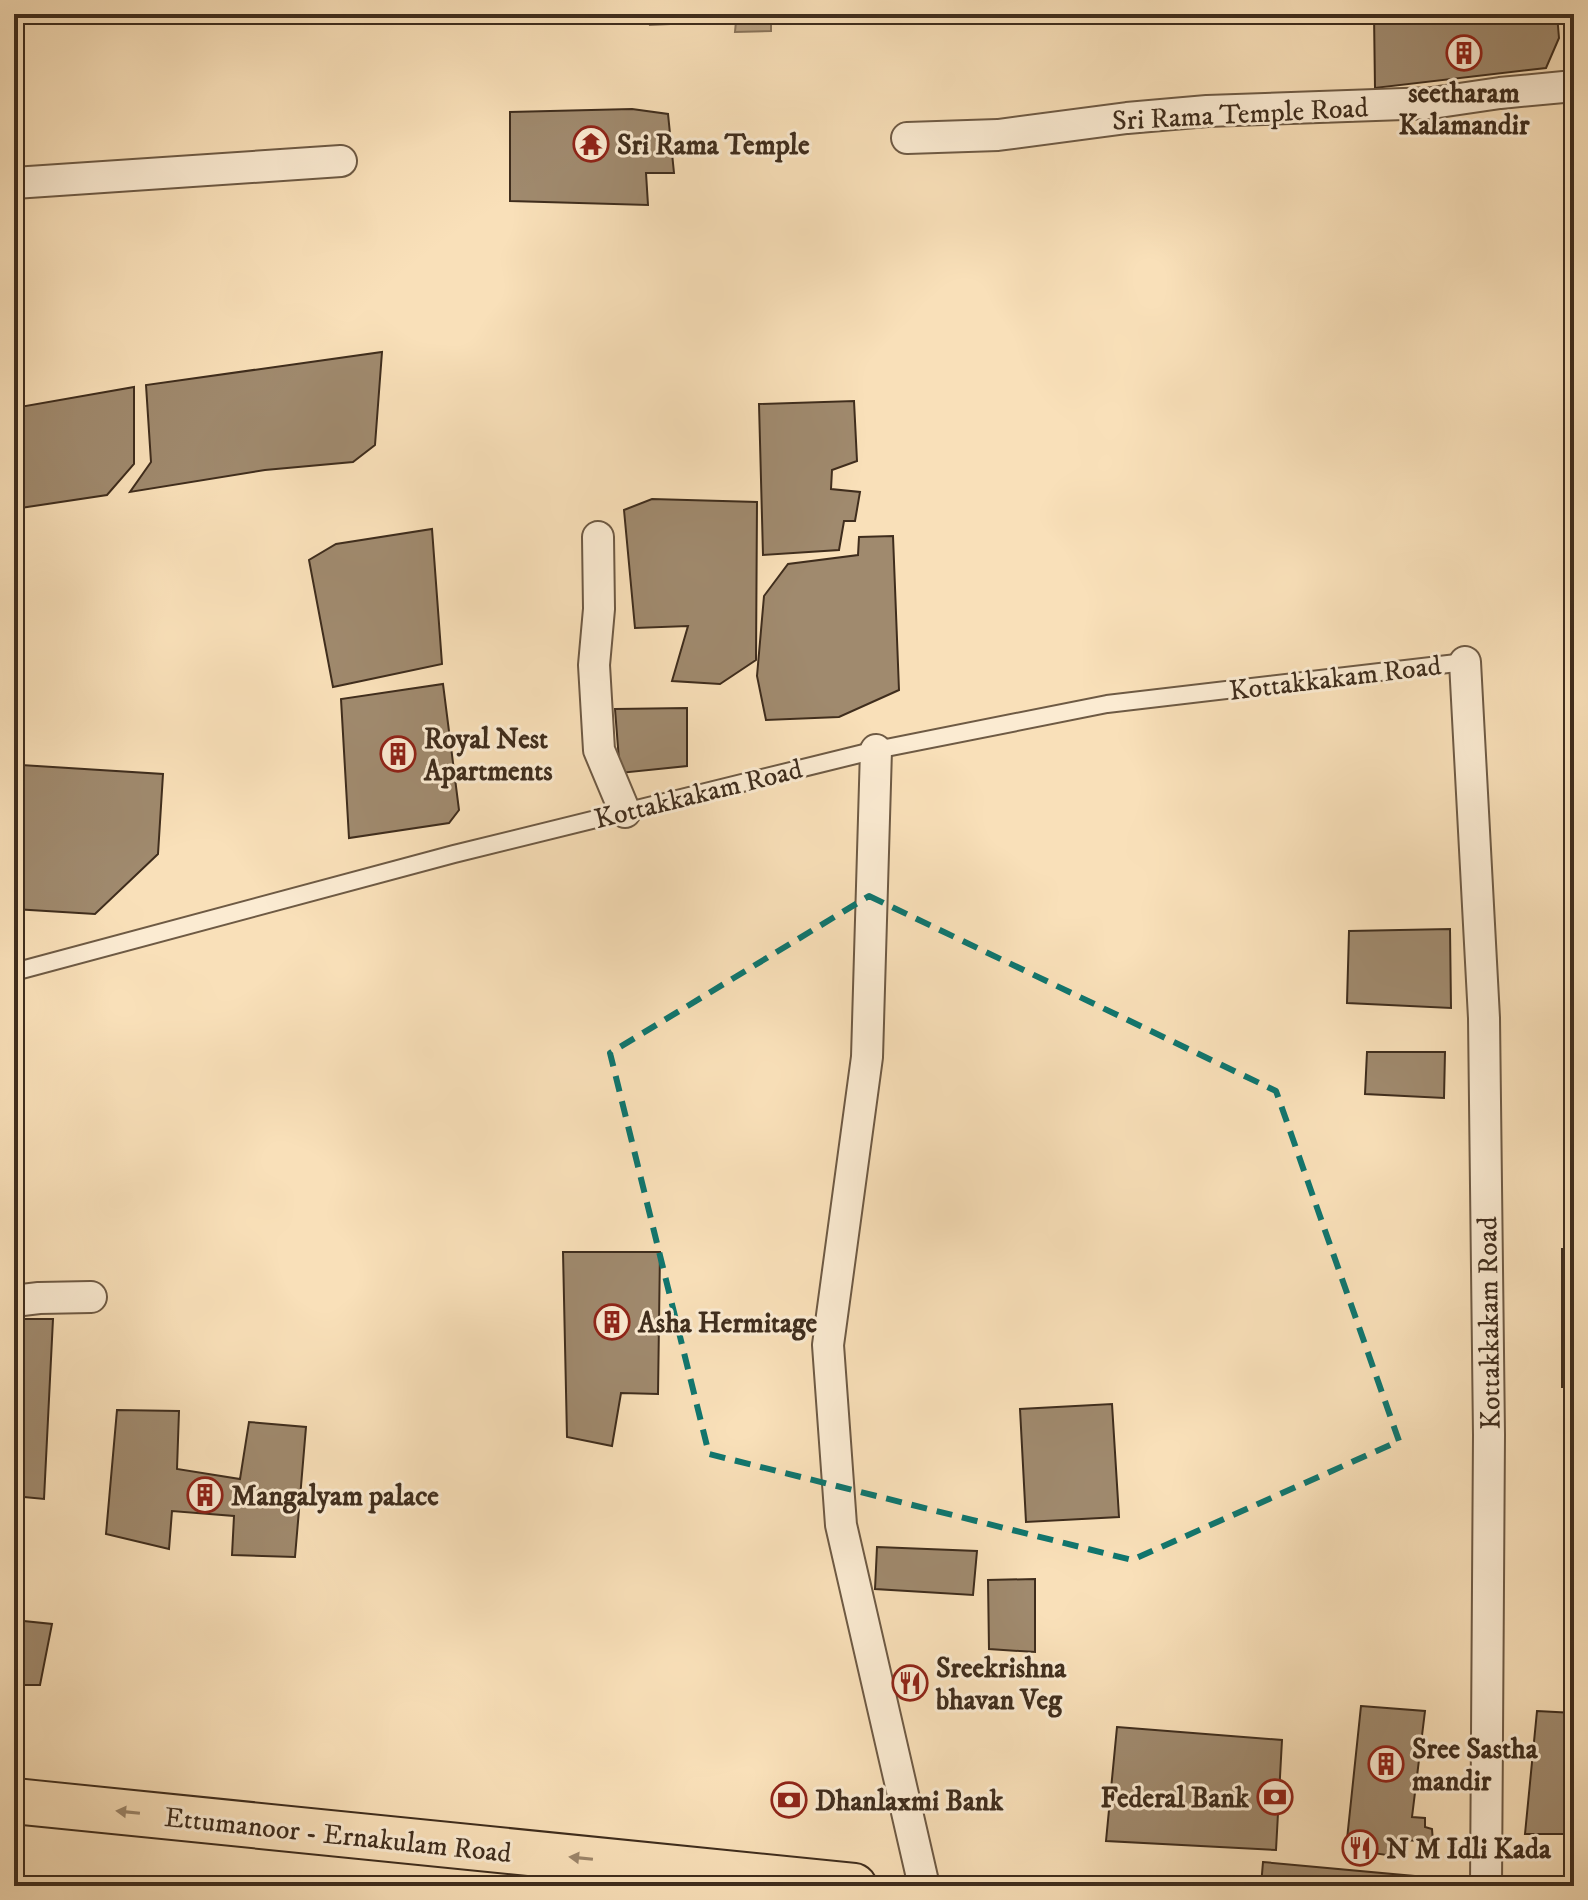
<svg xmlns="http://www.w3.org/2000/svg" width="1588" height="1900" viewBox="0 0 1588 1900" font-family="'IM FELL DW Pica',serif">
	<rect width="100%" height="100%" fill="#f9e0b9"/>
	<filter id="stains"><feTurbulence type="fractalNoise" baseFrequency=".0025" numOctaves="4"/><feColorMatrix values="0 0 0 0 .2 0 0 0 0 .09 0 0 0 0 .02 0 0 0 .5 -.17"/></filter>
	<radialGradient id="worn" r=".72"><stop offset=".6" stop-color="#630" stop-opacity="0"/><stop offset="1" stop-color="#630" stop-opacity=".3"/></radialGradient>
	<path fill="#baa384" stroke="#89745b" stroke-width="2" d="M651 14H771V31L735 32 736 21 650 25Z"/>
	<path fill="#a08a6e" stroke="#3f2d1d" stroke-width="2" d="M1374 14H1557L1559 38 1546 68 1375 88Z
		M632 109 668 114 674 173H646L648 205 510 201V112Z
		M382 352 375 445 353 462 265 470 130 492 151 462 146 385Z
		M134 387V464L107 495 14 509V408Z
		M854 401 857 461 832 470 831 489 860 492 855 521H844L839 550 763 555 759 404Z
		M652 499 757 502 756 660 720 684 672 681 688 626 635 628 624 510Z
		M432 529 442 664 333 687 309 560 336 544Z
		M893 536 899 690 839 717 766 720 757 676 764 596 788 564 858 555 859 537Z
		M443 684 459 810 449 823 349 838 341 699Z
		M687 708V766L620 773 615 709Z
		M21 765 163 774 158 854 95 914 14 909V771Z
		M1450 929 1451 1008 1347 1003 1349 931Z
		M1367 1052H1445L1444 1098 1365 1094Z
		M1562 1249H1574V1387H1562Z
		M563 1252H660L658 1394 621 1393 612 1446 567 1437Z
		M14 1319H53L44 1499 14 1496Z
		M1112 1404 1119 1517 1026 1522 1020 1409Z
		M117 1410 179 1411 177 1469 240 1479 249 1422 306 1427 295 1557 232 1555 234 1516 172 1511 169 1549 106 1534Z
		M877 1547 977 1551 973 1595 875 1589Z
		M1035 1579V1652L989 1649 988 1580Z
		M14 1620 52 1624 40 1685H14Z
		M1361 1706 1425 1711 1412 1817 1425 1818V1827L1432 1829 1433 1842 1404 1840 1403 1847 1395 1848 1393 1856 1346 1849Z
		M1537 1711 1574 1713V1834H1525Z
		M1117 1727 1282 1740 1276 1850 1106 1841Z
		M1263 1862 1425 1877V1886H1261Z"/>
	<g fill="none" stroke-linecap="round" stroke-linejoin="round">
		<defs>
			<path id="service" d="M14 972 454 854 876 750 1107 704 1465 662"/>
			<path id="minor" d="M907 138 998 135 1127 118 1207 111 1432 103 1500 93 1574 86
				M14 183 341 161
				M598 537 599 609 594 665 599 750 625 812
				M1465 662 1484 1018 1489 1435 1486 1886
				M876 750 867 1057 828 1345 841 1525 924 1886
				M14 1301 39 1298 91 1297"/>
			<path id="primary" d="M14 1801 854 1886"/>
		</defs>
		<use href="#service" stroke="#6e5a44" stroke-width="20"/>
		<use href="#minor" stroke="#6e5a44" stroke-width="34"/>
		<use href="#primary" stroke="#3f2d1d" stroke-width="48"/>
		<use href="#service" stroke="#fbebd2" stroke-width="16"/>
		<use href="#minor" stroke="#fbebd2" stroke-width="30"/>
		<use href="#primary" stroke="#f9e0b9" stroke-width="44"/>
	</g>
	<defs><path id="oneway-solid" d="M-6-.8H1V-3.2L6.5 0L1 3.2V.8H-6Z" transform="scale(2)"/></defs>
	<g fill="#9c866b">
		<use href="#oneway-solid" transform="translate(128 1812) rotate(-174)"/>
		<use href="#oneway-solid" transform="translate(581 1858) rotate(-174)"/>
	</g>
	<path fill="none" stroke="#0f766e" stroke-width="6" stroke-dasharray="16 10" stroke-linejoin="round" d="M869 896 1276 1091 1399 1441 1132 1560 709 1454 610 1053Z"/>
	<defs>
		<symbol id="building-ring" viewBox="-11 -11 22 22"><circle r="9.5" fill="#fbebd2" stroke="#8f2418" stroke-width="1.5"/><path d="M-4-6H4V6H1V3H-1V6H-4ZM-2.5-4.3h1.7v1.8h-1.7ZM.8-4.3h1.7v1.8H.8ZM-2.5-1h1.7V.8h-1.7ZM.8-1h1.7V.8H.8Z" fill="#8f2418"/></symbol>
		<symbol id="temple-ring" viewBox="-11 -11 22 22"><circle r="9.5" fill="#fbebd2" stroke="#8f2418" stroke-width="1.5"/><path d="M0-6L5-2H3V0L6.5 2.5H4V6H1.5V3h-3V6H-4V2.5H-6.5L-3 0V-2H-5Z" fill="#8f2418"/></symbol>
		<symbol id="restaurant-ring" viewBox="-11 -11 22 22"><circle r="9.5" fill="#fbebd2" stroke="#8f2418" stroke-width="1.5"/><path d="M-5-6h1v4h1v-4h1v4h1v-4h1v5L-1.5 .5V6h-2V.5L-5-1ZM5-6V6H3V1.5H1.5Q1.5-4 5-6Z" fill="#8f2418"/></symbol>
		<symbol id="bank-ring" viewBox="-11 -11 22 22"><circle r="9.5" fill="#fbebd2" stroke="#8f2418" stroke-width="1.5"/><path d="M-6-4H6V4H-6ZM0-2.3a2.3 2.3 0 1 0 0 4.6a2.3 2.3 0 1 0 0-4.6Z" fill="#8f2418"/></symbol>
	</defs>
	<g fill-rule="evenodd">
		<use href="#building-ring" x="1444" y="33" width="40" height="40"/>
		<use href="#temple-ring" x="571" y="124" width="40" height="40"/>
		<use href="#building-ring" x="378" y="734" width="40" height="40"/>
		<use href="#building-ring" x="592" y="1302" width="40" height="40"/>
		<use href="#building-ring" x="185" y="1475" width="40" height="40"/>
		<use href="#restaurant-ring" x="890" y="1663" width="40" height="40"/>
		<use href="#building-ring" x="1366" y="1744" width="40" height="40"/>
		<use href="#bank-ring" x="1255" y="1777" width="40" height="40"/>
		<use href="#bank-ring" x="769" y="1780" width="40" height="40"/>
		<use href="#restaurant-ring" x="1340" y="1828" width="40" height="40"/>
	</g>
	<g text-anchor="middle" stroke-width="6" stroke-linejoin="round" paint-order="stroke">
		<g font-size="28" font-weight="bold" fill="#3f2d1d" stroke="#fbebd2" text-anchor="start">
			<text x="1464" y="102" text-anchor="middle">seetharam<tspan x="1464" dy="32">Kalamandir</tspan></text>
			<text x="617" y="154">Sri Rama Temple</text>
			<text x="424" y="748">Royal Nest<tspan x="424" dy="32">Apartments</tspan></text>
			<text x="638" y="1332">Asha Hermitage</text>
			<text x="231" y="1505">Mangalyam palace</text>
			<text x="936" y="1677">Sreekrishna<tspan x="936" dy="32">bhavan Veg</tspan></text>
			<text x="1412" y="1758">Sree Sastha<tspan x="1412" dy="32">mandir</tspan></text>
			<text x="1249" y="1807" text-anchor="end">Federal Bank</text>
			<text x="815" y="1810">Dhanlaxmi Bank</text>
			<text x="1386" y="1858">N M Idli Kada</text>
		</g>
		<g font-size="28" fill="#3f2d1d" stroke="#fbebd2">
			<text transform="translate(1240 113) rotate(-3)" y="10">Sri Rama Temple Road</text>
			<text transform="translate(1335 677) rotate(-7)" y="10">Kottakkakam Road</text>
			<text transform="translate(698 793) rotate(-14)" y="10">Kottakkakam Road</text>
			<text transform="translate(1488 1323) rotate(-91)" y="10">Kottakkakam Road</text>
			<text transform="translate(338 1834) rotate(6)" y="10">Ettumanoor - Ernakulam Road</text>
		</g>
	</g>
	<rect width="1588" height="1900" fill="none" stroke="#f9e0b9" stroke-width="48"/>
	<rect x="16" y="16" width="1556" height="1868" fill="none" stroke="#3f2d1d" stroke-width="4"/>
	<rect x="24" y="24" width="1540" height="1852" fill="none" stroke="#3f2d1d" stroke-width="2"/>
	<rect width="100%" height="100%" filter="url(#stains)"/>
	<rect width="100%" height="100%" fill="url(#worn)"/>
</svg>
